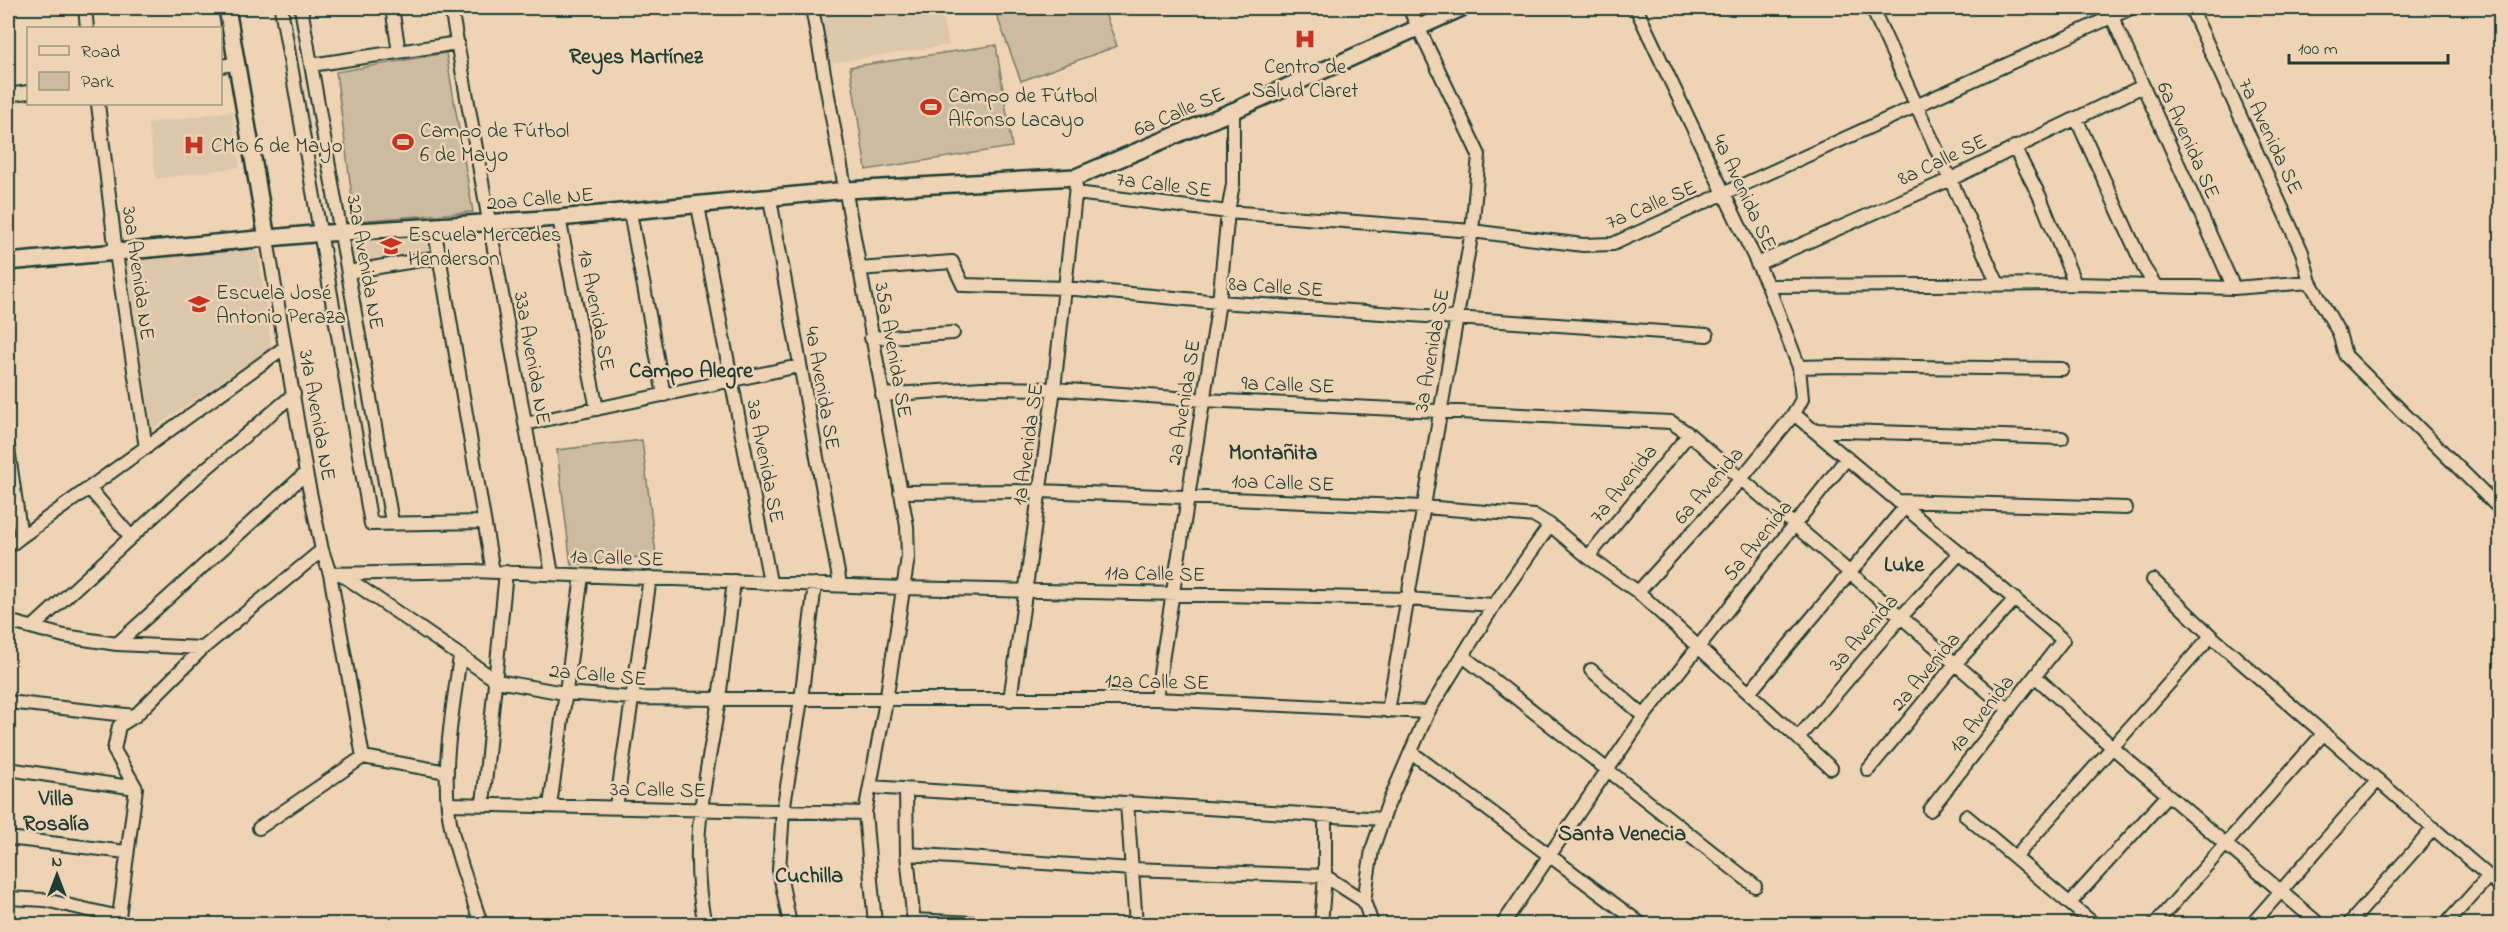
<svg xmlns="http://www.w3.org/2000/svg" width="2508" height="932" viewBox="0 0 2508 932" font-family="'Indie Flower',sans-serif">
	<rect width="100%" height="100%" fill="#eed4b5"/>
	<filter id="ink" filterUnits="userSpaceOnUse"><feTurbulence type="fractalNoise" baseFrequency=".0167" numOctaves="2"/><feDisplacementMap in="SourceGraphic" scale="12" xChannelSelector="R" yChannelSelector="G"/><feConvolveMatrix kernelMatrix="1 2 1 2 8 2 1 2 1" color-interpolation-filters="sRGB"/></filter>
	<g filter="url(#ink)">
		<path fill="#ddc7aa" d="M819 8H940L949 45 831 63Z
			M232 111 240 167 156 179 148 123Z
			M430 231 433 255 354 268 349 237Z
			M257 246 272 348 152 429 126 261Z"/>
		<path fill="#ccbba0" stroke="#767c6a" stroke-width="1.5" d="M994 8H1103L1117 46 1021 81Z
			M996 45 1012 147 866 170 850 67Z
			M446 53 473 212 355 221 336 72Z
			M642 440 656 555 571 565 557 450Z"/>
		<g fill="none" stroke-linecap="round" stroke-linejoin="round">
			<defs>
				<path id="minor" d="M85 8 87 28
					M281 8 371 524 484 522
					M301 8 392 522
					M392 8 399 52
					M451 8 552 574
					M812 8C845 180 875 353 907 526L908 557 886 701 865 813 875 924
					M1636 8 1768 286 1799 367 1802 399 1794 414 1741 479 1638 592
					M1872 8 1998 284
					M2108 8 2234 288
					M2191 8 2302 252 2310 282 2339 333 2345 355 2500 509
					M311 65 458 43
					M220 66 235 64
					M8 95 28 92
					M98 104 116 253 146 448
					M2076 118 2144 268 2155 285
					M2014 147 2040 197 2075 284
					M1076 193 1228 212 1472 231 1583 245 1613 244 2131 8
					M770 199 840 584
					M698 206 770 582
					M630 212 664 395
					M559 218 597 409
					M434 226 493 572
					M267 239 306 473 322 550 330 574 363 757
					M1757 264 1949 180 2143 86
					M859 269 952 262 963 285 1065 288 1219 302 1707 335
					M348 272 439 257
					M1768 286 2075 284 2234 288 2310 282
					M871 338 953 333
					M1799 367 1838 366 2062 369
					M882 395 982 388 1054 389 1203 400 1671 422 1689 434 2009 710
					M1794 414 2063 640 1930 810
					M525 424 799 366
					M1814 430 2062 438
					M8 448 21 537 8 547
					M89 488 131 537
					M900 492 1040 491 1424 507 1535 516 1550 525 1588 557 1638 592 1831 768
					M1898 501 2126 508
					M21 537 285 347
					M1588 557 1689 434
					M330 574 472 571 903 588 1407 599 1494 605
					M341 574 497 681 564 693 633 698 718 699H1156L1428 712
					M2153 580 2211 636 2500 886
					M8 621 64 636 117 644 203 648
					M33 627 202 472 294 394
					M117 644 306 473
					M460 656C453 710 439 777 452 831 459 863 472 894 481 924
					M1463 656 1755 886
					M1591 670 1644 716
					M2035 676 2112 747 2319 924
					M1749 693 1905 507
					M1156 699 1219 302 1228 212 1233 184V111
					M1010 700 1054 389 1076 186
					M8 702 135 716
					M1388 711 1472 231 1479 155 1409 8
					M1798 738 1901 617 1960 553
					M1411 752 1641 924
					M8 769 136 788
					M1868 770 1955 664 2015 599
					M870 787 1383 819
					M906 790 907 854 914 924
					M449 804 865 813
					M483 804 506 572
					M1127 804 1136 924
					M550 806 582 576
					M616 807 650 578
					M1966 816 2094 924
					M259 828 363 757 447 772
					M8 838 126 852
					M907 854 1132 869 1325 876 1364 901
					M2016 856 2211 636
					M8 898 45 900 119 917
					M2070 903 2168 795
					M913 920 994 924
					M120 924 119 917 136 788 114 750 119 726 135 716 203 648 322 550
					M705 924C687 844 707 778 719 699 724 660 729 620 734 581
					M790 924 779 870 783 811 801 700 815 584
					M1321 924 1325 876V816
					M1372 924 1364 901 1372 850 1387 807 1428 712 1494 605 1550 525
					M1503 924 1644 716 1847 458
					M2155 924 2324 733
					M2252 924 2378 780
					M2349 924 2434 828
					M2446 924 2489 876"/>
				<path id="tertiary" d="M227 8 267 239
					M8 262 313 234 559 218 847 190 1076 177 1233 111 1462 8"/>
			</defs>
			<use href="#minor" stroke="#1f3d34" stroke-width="16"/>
			<use href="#tertiary" stroke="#1f3d34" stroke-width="20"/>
			<use href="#minor" stroke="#eed4b5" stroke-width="12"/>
			<use href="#tertiary" stroke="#eed4b5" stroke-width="15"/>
		</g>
	</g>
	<defs>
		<symbol id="hospital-bare" viewBox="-9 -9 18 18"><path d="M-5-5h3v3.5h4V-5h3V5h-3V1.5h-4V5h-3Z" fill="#c8321e" stroke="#eed4b5" stroke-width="2.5" paint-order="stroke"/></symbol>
		<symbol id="stadium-bare" viewBox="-9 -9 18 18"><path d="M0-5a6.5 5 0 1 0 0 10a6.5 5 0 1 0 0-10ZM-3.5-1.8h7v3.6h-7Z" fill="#c8321e" stroke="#eed4b5" stroke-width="2.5" paint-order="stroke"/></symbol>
		<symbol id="school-bare" viewBox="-9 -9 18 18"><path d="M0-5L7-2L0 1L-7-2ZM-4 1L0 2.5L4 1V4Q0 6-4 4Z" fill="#c8321e" stroke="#eed4b5" stroke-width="2.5" paint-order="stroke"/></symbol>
	</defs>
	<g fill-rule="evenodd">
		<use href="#hospital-bare" x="1290" y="24" width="30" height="30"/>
		<use href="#stadium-bare" x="916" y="92" width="30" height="30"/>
		<use href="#stadium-bare" x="388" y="127" width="30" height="30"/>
		<use href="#hospital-bare" x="179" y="130" width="30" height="30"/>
		<use href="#school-bare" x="376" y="231" width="30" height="30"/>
		<use href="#school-bare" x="184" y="289" width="30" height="30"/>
	</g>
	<g text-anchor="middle" stroke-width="5" stroke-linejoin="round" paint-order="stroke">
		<g font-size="21" fill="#1f3d34" stroke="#eed4b5" text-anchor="start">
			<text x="1305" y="73" text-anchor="middle">Centro de<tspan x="1305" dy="24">Salud Claret</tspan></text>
			<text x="948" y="102">Campo de Fútbol<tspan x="948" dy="24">Alfonso Lacayo</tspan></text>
			<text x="420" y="137">Campo de Fútbol<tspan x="420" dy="24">6 de Mayo</tspan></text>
			<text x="211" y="152">CMO 6 de Mayo</text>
			<text x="408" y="241">Escuela Mercedes<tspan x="408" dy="24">Henderson</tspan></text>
			<text x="216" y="299">Escuela José<tspan x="216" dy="24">Antonio Peraza</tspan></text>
		</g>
		<g font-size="21" fill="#1f3d34" stroke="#eed4b5">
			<text transform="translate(1179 111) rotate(-23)" y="7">6a Calle SE</text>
			<text transform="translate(2271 136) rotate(65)" y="7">7a Avenida SE</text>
			<text transform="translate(2189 140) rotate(66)" y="7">6a Avenida SE</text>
			<text transform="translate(1942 159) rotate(-25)" y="7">8a Calle SE</text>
			<text transform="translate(1164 184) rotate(7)" y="7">7a Calle SE</text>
			<text transform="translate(1745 192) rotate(65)" y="7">4a Avenida SE</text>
			<text transform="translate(540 198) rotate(-5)" y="7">20a Calle NE</text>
			<text transform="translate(1651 204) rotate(-23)" y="7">7a Calle SE</text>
			<text transform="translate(366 262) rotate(80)" y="7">32a Avenida NE</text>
			<text transform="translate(139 273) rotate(82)" y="7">30a Avenida NE</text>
			<text transform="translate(1276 286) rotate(4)" y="7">8a Calle SE</text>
			<text transform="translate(597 310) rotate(79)" y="7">1a Avenida SE</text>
			<text transform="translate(894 350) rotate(80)" y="7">35a Avenida SE</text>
			<text transform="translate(1431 350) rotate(-80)" y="7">3a Avenida SE</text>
			<text transform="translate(533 358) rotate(80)" y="7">33a Avenida NE</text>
			<text transform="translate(1288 384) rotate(2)" y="7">9a Calle SE</text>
			<text transform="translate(823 388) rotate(80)" y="7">4a Avenida SE</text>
			<text transform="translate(1183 402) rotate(-81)" y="7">2a Avenida SE</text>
			<text transform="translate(318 415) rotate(80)" y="7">31a Avenida NE</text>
			<text transform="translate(1027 444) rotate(-82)" y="7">1a Avenida SE</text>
			<text transform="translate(766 461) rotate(79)" y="7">3a Avenida SE</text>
			<text transform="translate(1283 482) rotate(2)" y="7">10a Calle SE</text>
			<text transform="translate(1623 483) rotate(-51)" y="7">7a Avenida</text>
			<text transform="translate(1708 485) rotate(-49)" y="7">6a Avenida</text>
			<text transform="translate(1757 540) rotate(-51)" y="7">5a Avenida</text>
			<text transform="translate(617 557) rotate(2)" y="7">1a Calle SE</text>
			<text transform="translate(1155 573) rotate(1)" y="7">11a Calle SE</text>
			<text transform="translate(1863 632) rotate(-49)" y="7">3a Avenida</text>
			<text transform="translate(1925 671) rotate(-50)" y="7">2a Avenida</text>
			<text transform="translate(598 674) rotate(5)" y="7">2a Calle SE</text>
			<text transform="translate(1157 681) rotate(1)" y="7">12a Calle SE</text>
			<text transform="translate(1981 713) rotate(-52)" y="7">1a Avenida</text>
			<text transform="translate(658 789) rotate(1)" y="7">3a Calle SE</text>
		</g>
		<g font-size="22" font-weight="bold" fill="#1f3d34" stroke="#eed4b5">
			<text x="636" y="63">Reyes Martínez</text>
			<text x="691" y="377">Campo Alegre</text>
			<text x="1273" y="459">Montañita</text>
			<text x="1904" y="571">Luke</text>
			<text x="56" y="805">Villa<tspan x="56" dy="25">Rosalía</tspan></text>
			<text x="1622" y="840">Santa Venecia</text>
			<text x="809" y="882">Cuchilla</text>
		</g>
	</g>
	<rect width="2508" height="932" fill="none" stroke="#eed4b5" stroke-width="30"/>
	<rect x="15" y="15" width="2478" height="902" fill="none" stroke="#1f3d34" stroke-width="2" filter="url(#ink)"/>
	<rect x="27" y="27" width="195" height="78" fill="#eed4b5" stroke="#9b9881" stroke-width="1.5"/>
	<rect x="39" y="46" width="30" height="9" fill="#eed4b5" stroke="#9b9881" stroke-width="1.5"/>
	<text x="81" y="57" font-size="18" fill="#1f3d34">Road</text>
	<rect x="39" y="72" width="30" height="18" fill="#ccbba0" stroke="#9b9881" stroke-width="1.5"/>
	<text x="81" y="87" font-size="18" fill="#1f3d34">Park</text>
	<g transform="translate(57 875)" stroke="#eed4b5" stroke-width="4.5" paint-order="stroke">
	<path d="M0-4.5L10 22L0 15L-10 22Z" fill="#1f3d34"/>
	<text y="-9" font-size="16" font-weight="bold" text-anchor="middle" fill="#1f3d34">N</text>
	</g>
	<path d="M2289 54v9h159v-9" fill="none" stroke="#1f3d34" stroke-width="3"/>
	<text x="2298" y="54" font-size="18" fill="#1f3d34" stroke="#eed4b5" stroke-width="4.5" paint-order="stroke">100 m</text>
</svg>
